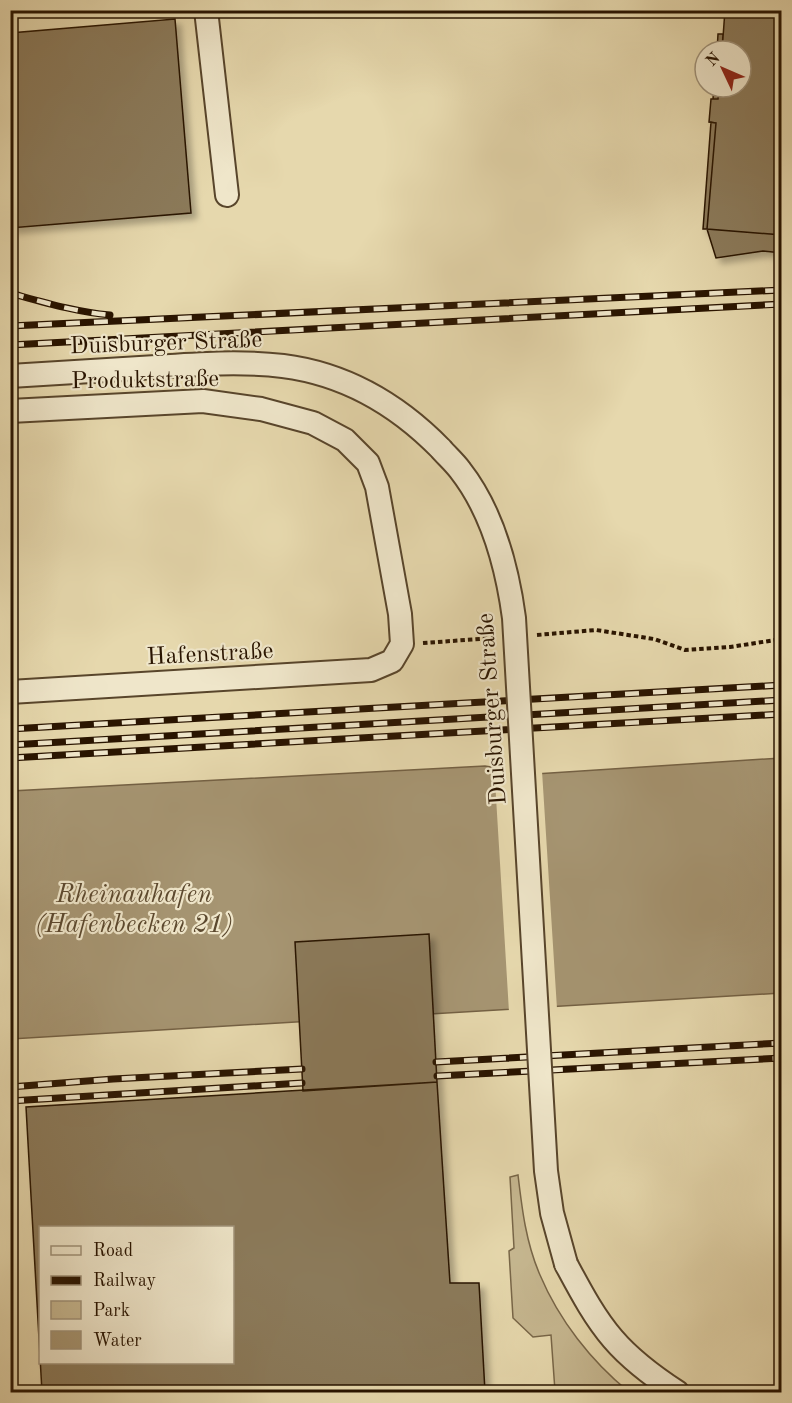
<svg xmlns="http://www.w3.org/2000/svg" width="792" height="1403" viewBox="0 0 792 1403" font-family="'Old Standard TT',serif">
	<defs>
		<filter id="shadow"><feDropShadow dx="5.5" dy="5.5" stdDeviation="3" flood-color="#0004"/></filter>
	</defs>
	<rect width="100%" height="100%" fill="#e6d8ad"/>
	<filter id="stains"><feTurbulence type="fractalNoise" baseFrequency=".00333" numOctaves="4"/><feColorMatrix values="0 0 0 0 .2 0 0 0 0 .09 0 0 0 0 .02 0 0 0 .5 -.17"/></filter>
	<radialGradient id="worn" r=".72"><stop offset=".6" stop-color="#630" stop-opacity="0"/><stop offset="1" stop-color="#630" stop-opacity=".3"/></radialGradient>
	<path fill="#c6b790" stroke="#786648" stroke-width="1.5" d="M518 1175C522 1209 526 1243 540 1275 559 1320 591 1361 629 1392H571L555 1391 551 1335 533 1337 513 1318 509 1251 514 1248 510 1177Z"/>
	<path fill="#a69572" stroke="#746144" stroke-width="1.5" d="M781 758V993L11 1039V791L485 766 535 774Z"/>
	<path fill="#e6d8ad" d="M494 764 535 771H542L557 1009 509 1012Z"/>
	<path fill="#8b7a5a" stroke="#291400" stroke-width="1.5" fill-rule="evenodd" filter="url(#shadow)" d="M725 10H782V235L707 229 716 123 709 122 711 99H718L719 87H741V51H722Z
		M175 19 191 213 10 228V33Z
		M718 34H723L722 51H717Z
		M714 87H719L718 99H713Z
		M711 122 716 123 707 229H703Z
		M707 229 782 235V253L763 251 716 258Z
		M429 934 437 1082 303 1091 295 942Z
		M437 1082 450 1283H479L485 1392H321V1390L281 1392H42L26 1107ZM40 1228H232V1362H40Z"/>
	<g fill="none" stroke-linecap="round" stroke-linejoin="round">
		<defs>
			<path id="minor" d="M206 10 227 195
				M10 376C59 373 107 370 156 367 198 364 241 361 283 366 346 374 397 404 441 449
				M10 411 203 401 261 409 313 423 345 440 368 463 377 487 400 614 402 644 392 661 371 670 10 692
				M566 1264C580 1290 594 1317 613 1339 631 1360 654 1377 677 1392"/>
		</defs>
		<use href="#minor" stroke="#58452b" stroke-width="26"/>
		<path stroke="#291400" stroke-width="4" stroke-dasharray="4.5 3" stroke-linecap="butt" d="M537 635 596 630 654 639 685 650 730 647 782 639
			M423 643 494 638"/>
		<use href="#minor" stroke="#efe6ca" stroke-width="22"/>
		<defs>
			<path id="rail" d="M10 293C43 302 76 312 110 315
				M10 326 782 290
				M10 345 782 304
				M10 729 782 685
				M10 745 782 700
				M10 758 782 714
				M436 1062 782 1043
				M437 1076 782 1058
				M10 1087 113 1079 302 1069
				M10 1101 302 1083"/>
		</defs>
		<use href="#rail" stroke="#291400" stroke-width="7"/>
		<use href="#rail" stroke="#efe6ca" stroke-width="4.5" stroke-dasharray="14" stroke-linecap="butt"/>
		<defs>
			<path id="minor-bridge" d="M441 449C447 456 454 462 460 470 493 512 507 566 514 618L546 1171 552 1213 566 1264"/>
		</defs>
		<use href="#minor-bridge" stroke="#58452b" stroke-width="26" stroke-linecap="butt"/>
		<use href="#minor-bridge" stroke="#efe6ca" stroke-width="22"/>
	</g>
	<g text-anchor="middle" stroke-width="4.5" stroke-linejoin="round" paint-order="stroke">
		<g font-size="24" fill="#291400" stroke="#efe6ca">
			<text transform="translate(166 342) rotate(-2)" y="8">Duisburger Straße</text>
			<text transform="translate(145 379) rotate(-1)" y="8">Produktstraße</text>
			<text transform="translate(210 653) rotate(-3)" y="8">Hafenstraße</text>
			<text transform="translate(491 709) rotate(-94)" y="8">Duisburger Straße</text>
		</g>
		<g font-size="26" font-style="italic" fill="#5b482e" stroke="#efe6ca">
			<text x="134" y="902">Rheinauhafen<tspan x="134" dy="30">(Hafenbecken 21)</tspan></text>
		</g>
	</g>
	<rect width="792" height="1403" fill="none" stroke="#e6d8ad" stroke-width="36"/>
	<rect x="12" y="12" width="768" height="1379" fill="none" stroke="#291400" stroke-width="3"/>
	<rect x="18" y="18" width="756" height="1367" fill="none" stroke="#291400" stroke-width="1.5"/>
	<rect x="39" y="1226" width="195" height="138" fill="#efe6ca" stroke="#a09279" stroke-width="1.5"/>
	<rect x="51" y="1246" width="30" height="9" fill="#efe6ca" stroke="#a09279" stroke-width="1.5"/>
	<text x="93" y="1256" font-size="18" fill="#291400">Road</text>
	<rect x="51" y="1276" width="30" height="9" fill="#291400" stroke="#a09279" stroke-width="1.5"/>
	<text x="93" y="1286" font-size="18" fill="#291400">Railway</text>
	<rect x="51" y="1301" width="30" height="18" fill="#c6b790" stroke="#a09279" stroke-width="1.5"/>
	<text x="93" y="1316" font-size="18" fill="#291400">Park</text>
	<rect x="51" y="1331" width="30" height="18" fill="#a69572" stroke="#a09279" stroke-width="1.5"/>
	<text x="93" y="1346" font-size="18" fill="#291400">Water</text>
	<g transform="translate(723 69) rotate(314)"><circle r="28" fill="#efe6ca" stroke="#a09279" stroke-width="1.5"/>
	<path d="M0-4.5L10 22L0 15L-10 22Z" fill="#8f2418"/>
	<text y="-9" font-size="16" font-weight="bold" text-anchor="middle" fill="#291400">N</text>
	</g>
	<rect width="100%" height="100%" filter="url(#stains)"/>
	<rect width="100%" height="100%" fill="url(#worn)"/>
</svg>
